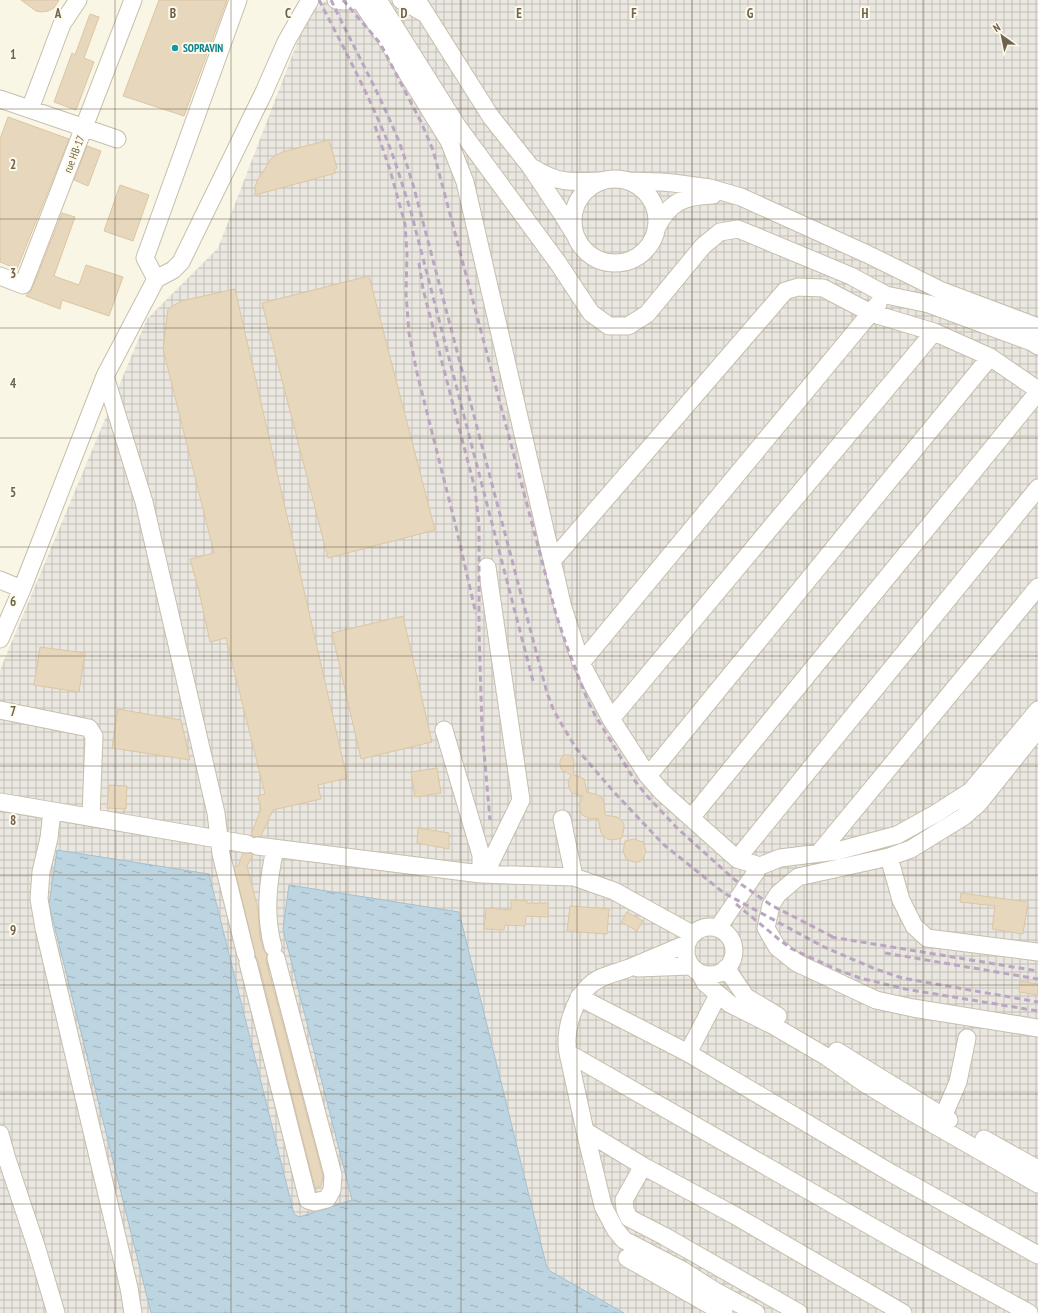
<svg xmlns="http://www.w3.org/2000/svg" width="1038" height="1313" viewBox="0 0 1038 1313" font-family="'PT Sans Narrow',sans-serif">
	<defs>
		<pattern id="industrial-grid" width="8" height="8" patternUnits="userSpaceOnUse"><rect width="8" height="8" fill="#eae7e0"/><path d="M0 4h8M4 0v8" fill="none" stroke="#c2bfb8"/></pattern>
		<pattern id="water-ripples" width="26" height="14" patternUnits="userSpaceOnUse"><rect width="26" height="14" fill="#bdd4e1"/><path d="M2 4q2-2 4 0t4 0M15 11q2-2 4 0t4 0" fill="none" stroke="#9eafb9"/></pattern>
	</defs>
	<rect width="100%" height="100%" fill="#faf6e6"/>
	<path fill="url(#industrial-grid)" d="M327 0H1038V1313H0V670L147 319 218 248 304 25 317 7Z"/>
	<path fill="url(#water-ripples)" stroke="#a4c0d1" d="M57 850 209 874 294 1214 299 1217 352 1200 283 929 289 885 459 912 547 1268 550 1271 624 1313H151L49 904Z"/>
	<path fill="#e7d7bc" stroke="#dcc6a3" d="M21 0H59L54 8 48 11 42 12 36 11Z
		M159 0H227L184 116 123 96Z
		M90 14 99 17 84 58 94 62 76 110 54 102 72 53 75 55Z
		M8 117 69 139 17 269 0 262V139Z
		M329 140 337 168 334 170 336 173 255 195V187L257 181 271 159 275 156 282 152Z
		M87 146 101 151 88 186 74 180Z
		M120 185 149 195 133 241 104 231Z
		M62 213 75 217 54 276 79 285 86 265 123 277 109 316 62 300 60 309 26 296 32 289Z
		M369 276 435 530 328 558 262 303Z
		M235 289 347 778 318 785 321 799 273 810 261 836 254 837 251 835 261 809 258 796 265 794 226 638 210 642 199 591 190 559 214 553 163 349 168 309 181 301Z
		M403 616 432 742 361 759 332 633Z
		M40 647 85 653 79 692 34 685Z
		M118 709 181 720 190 760 112 748Z
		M564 755H570L574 760 573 774 584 779 587 792 598 795 602 798 604 803 605 815 617 817 621 820 624 823V828L622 838 612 840 607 839 601 833 598 818 591 819 582 815 579 806 583 796 572 793 570 790 568 783 571 775 561 769 560 766V760Z
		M437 768 441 793 415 797 411 772Z
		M109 785 127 786 126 809 107 808Z
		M418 828 449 833V849L417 843Z
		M634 839 643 842 646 851 643 859 639 862H634L626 859 623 851 625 841Z
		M243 853H250L253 855 247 866 258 909 260 937 263 949 267 955 266 961 323 1176 321 1186 315 1188 258 961 256 957 234 867 238 866Z
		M961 893 1028 902 1023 934 992 929 995 906 960 902Z
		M511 900 527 901V903H548V917L526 916 525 926 505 925 504 930 484 929 486 908 511 910Z
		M570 906 609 909 607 934 567 931Z
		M627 912 643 921 637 931 621 922Z
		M1020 981 1038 984V995L1019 992Z"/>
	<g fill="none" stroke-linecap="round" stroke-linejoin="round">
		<defs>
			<path id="minor" d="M336 0 344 1 357 0
				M360 0 386 39 449 141 465 182 563 608 581 663 611 719 648 776 662 792 737 859 760 866 780 858 837 851 897 835 935 814 971 791 1038 710
				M378 0 458 127 558 263 591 313 609 326H628L647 314 703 246 720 232 738 229 851 276 886 295 929 304 1032 342 1038 346
				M401 0 426 14
				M417 0 491 117 530 166 564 217 575 235
				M0 99 117 139
				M30 109 62 24 78 0
				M533 168C559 184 571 182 600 181
				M573 221a42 42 0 1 1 84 0a42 42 0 1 1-84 0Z
				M628 181 661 182 673 183 710 188 741 197 867 254 942 291 1038 327
				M656 229C669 202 683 196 713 195
				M0 276 23 285 133 0
				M156 279 145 258 238 0
				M105 376 144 502 216 813 221 854 246 955
				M552 561 785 291 798 287 823 288 871 313 934 332 990 357 1038 390
				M0 580 22 589
				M0 639 22 589 105 376 156 279 173 270 181 262 264 92 286 42 310 0
				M581 663 878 304
				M0 710 89 728 94 736 91 817
				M611 719 934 332
				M1038 729 979 803 963 817 911 849 889 857 798 877 778 894 771 905 766 928 777 947 797 963 876 1000 913 1008 1038 1028
				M444 730 481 855V874
				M648 776 990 357
				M0 802 247 844
				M52 811 49 838 41 872 39 899 44 928 129 1288 133 1313
				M691 818 1038 392
				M562 819 574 877
				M257 846 481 874 574 877 614 891 692 934
				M819 853 1038 587
				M889 857 901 900 914 926 927 938 1038 952
				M737 859 1038 488
				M485 874 521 800 487 567
				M686 951a24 24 0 1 1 48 0a24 24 0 1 1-48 0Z
				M718 928 760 866
				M686 944C667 952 648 960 629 968 616 973 601 975 590 985 573 1000 564 1032 568 1053L585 1131 603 1206 615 1229 624 1240 682 1270 715 1291 756 1313
				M273 947C264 914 268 881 275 849
				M248 963 308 1200 315 1202 327 1199 332 1190 333 1175 276 958
				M638 968 691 966
				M726 968 746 997 778 1016
				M700 973 705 983 730 1004 774 1026 827 1057 864 1083 910 1111 1038 1184
				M579 997 688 1053 891 1173 1038 1255
				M837 1051 949 1120
				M568 1053 897 1241 1029 1313
				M688 1053 718 995
				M943 1117 958 1082 967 1038
				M585 1131 643 1166 734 1215 903 1313
				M0 1134 7 1159 37 1249 56 1313
				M984 1139 1038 1169
				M643 1166 624 1200 625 1209 629 1218 664 1236 799 1313
				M627 1258 724 1313"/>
		</defs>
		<use href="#minor" stroke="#c7beac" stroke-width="19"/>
		<use href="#minor" stroke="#fff" stroke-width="17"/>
		<path stroke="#bba6c2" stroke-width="3" stroke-dasharray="6 4" stroke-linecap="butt" d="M319 0C343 46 367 92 387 140 396 163 403 187 411 212L533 681
			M331 0C352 44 376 87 395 132 403 150 408 169 414 188L547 693 554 711 565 730 576 748 613 791 663 844 724 893 824 947 873 968 902 978 1038 1002
			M343 0 380 43 421 122 433 150 556 614 566 644 587 699 595 715 635 781 647 796 678 829 735 880 771 905 835 938
			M375 126 390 170 405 224 407 254 406 294 409 333 417 373 456 527 476 614
			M419 263 423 289 475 489 479 525V629L482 729 490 820
			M736 904 781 941 792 949 838 970 860 978 905 989 1038 1011
			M831 937 1038 971
			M885 953 1038 979"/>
	</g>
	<path fill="none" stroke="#70624e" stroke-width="1" stroke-opacity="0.55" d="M115 0V1313M231 0V1313M346 0V1313M461 0V1313M577 0V1313M692 0V1313M807 0V1313M923 0V1313M0 109H1038M0 219H1038M0 328H1038M0 438H1038M0 547H1038M0 656H1038M0 766H1038M0 875H1038M0 985H1038M0 1094H1038M0 1204H1038"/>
	<circle fill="#0f9aa8" stroke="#fdfaec" stroke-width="1.5" cx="175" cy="48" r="4"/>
	<g text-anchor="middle" stroke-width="4" stroke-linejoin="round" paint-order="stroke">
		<g font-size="11" font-weight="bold" fill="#0d838f" stroke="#fdfaec" text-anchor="start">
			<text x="183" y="52">SOPRAVIN</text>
		</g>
		<g font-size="11" fill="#70624e" stroke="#fdfaec">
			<text transform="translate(74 154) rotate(-69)" y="4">rue HB-17</text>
		</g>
	</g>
	<g font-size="13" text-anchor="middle" font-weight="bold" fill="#70624e" stroke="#fdfaec" stroke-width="4" stroke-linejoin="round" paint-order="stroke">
		<text x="58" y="18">A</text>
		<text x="173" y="18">B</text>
		<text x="288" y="18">C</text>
		<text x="404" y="18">D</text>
		<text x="519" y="18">E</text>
		<text x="634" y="18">F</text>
		<text x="750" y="18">G</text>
		<text x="865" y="18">H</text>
		<text x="13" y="59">1</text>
		<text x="13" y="169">2</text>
		<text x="13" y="278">3</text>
		<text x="13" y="388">4</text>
		<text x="13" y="497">5</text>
		<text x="13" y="606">6</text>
		<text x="13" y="716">7</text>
		<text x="13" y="825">8</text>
		<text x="13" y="935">9</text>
	</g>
	<g transform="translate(1002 36) rotate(327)" stroke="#fdfaec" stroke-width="3" paint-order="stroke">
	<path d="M0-3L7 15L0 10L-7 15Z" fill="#70624e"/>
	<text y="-6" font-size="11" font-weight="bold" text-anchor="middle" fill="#70624e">N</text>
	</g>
</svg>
